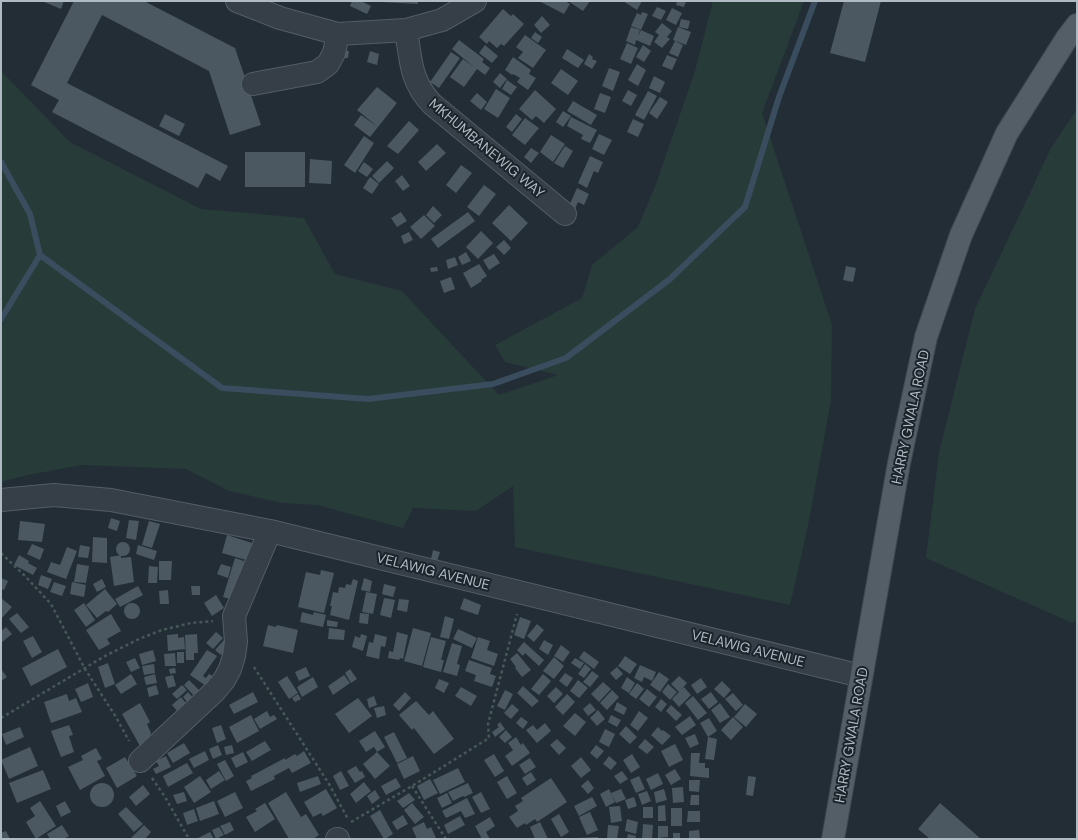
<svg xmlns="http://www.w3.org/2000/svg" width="1078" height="840" viewBox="0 0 1078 840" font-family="'DM Sans',sans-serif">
	<rect width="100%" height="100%" fill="#232d36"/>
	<path fill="#273b39" d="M713 1H804L762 113 832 325 831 401 807 531 790 605 515 547 513 486 476 511 413 508 403 528 317 505 282 503 229 491 186 469 82 465 28 475 1 482V71L70 142 201 209 304 218 335 274 402 291 499 395 558 375 505 362 495 345 582 298 592 265 638 227 656 184 695 71Z
		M1077 109V621L1072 623 926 558 939 452 975 309 1051 148Z"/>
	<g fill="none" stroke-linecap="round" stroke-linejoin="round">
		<path stroke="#394d5e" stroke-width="6" d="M1 162 30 214 40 255
			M1 319 40 255 222 388 368 399 493 384 566 358 670 279 745 207 779 97 815 1"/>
	</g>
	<path fill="#4b5861" d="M42 1H64L61 9Z
		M74 1H144L235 48 261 125 230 135 209 71 102 15 67 83 228 166 220 181 206 173 198 188 52 112 59 100 31 85Z
		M352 1H361L371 6 367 14 350 6Z
		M381 1H418V4L381 2Z
		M539 1H565L570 4 564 14Z
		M568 1H590L583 11Z
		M623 1H642L637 10Z
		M677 1H686L684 7 676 5Z
		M844 1H881L865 62 830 53Z
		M657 7 666 11 661 20 652 16Z
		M672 8 682 13 676 25 666 20Z
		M503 9 511 16 513 14 524 24 504 46 501 44 497 48 489 41 487 44 479 37Z
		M642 12 648 14 641 30 631 26 637 13 641 15Z
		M542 16 550 25 541 33 534 25Z
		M681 19 690 21 688 29 679 27Z
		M662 23 672 31 667 37 670 39 662 48 654 42 659 35 655 32Z
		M631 27 640 30 638 36 641 30 654 36 650 46 636 40 635 45 626 41Z
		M678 27 691 32 686 45 673 40Z
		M535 32 542 37 538 43 531 38Z
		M525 35 546 50 533 68 518 58 523 52 516 47Z
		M459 40 484 59 482 62 490 68 485 75 477 69 464 87 450 77 463 59 474 67 452 49Z
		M675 41 683 45 678 57 669 53Z
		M627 43 638 48 631 64 620 59Z
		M485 45 498 56 492 63 479 53Z
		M643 45 651 51 644 62 636 57Z
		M567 49 584 60 578 68 562 58Z
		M343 50 349 51 348 58H342Z
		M370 51 379 54 377 65 367 62Z
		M451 52 460 58 439 88 430 82Z
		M589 54 593 57 592 59 597 61 592 69 584 64Z
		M667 55 677 59 672 70 662 66Z
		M513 57 531 70 529 74 536 78 528 90 517 82 520 78 513 74 512 75 505 70Z
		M637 64 646 70 638 86 628 80Z
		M609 68 620 72 613 91 602 86Z
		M561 69 578 81 568 95 551 83Z
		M500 73 507 79 500 88 493 82Z
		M654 76 665 82 660 93 649 88Z
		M507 80 517 87 511 95 502 89Z
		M377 87 397 103 378 127 357 110Z
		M496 89 510 98 498 118 484 109Z
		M535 90 556 109 544 123 536 116 532 120 519 109Z
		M628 90 637 95 631 106 622 101Z
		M648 91 657 96 644 120 635 115Z
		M477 93 487 102 481 110 470 101Z
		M600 93 611 97 605 113 594 109Z
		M660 97 668 102 657 119 649 113Z
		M573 101 597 115 591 125 567 111Z
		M563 111 571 116 563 127 556 122Z
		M165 114 185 124 179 136 159 126Z
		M516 114 522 119 512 132 506 127Z
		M361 115 378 127 370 137 354 125Z
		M571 117 597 130 590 143 581 139 583 135 567 126Z
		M525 118 539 128 525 145 512 135Z
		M633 119 644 124 638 137 627 132Z
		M409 121 419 130 398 154 387 146Z
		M599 134 612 140 604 155 592 149Z
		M551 135 565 144 553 162 540 152Z
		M364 136 374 143 355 173 344 165Z
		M437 144 446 153 426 171 418 162Z
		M565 146 573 151 563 168 554 163Z
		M531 148 539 153 531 163 524 157Z
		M245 152H305V187H245Z
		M590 156 603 162 598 173 594 171 587 188 578 183Z
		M310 159 332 161 331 184 309 183Z
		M387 161 394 168 379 183 372 176Z
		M364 162 373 169 367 177 358 171Z
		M461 165 472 173 456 193 446 185Z
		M402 175 410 186 403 191 395 181Z
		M370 177 379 184 372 194 363 188Z
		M484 185 496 194 479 216 467 207Z
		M577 188 589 194 584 205 578 202 575 209 569 206Z
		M509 205 528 223 511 241 492 223Z
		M433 206 442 215 434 223 426 215Z
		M401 212 407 221 397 227 391 218Z
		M468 212 475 221 438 248 431 239Z
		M424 215 435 226 421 239 410 227Z
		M481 231 493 243 478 259 466 247Z
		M409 232 413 240 404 244 401 236Z
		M504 240 511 248 504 255 496 247Z
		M466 252 471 261 462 265 458 257Z
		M494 254 500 263 489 270 483 260Z
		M455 257 458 265 448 269 446 260Z
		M479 264 487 276 481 280 482 281 471 288 463 273Z
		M846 266 856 268 853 282 843 280Z
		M437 267 438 271 431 272 430 268Z
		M451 277 455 289 444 293 440 281Z
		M111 518 120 521 117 531 108 528Z
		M129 520 139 521 136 540 126 538Z
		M20 521 45 524 42 542 18 540Z
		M149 521 160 524 152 548 142 545Z
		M227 535 252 543 246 560 222 553Z
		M93 537 107 538V563L92 562Z
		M116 549a7 7 0 1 1 14 0a7 7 0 1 1-14 0Z
		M32 544 44 549 40 560 27 554Z
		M80 545 90 547 88 558 78 557Z
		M138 545 157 551 154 560 136 554Z
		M67 547 77 551 66 579 47 572 51 562 60 565Z
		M433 550 440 552 437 561 431 559Z
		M19 555 29 561 28 563 37 568 33 575 14 565Z
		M121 555V558L131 557 134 582 114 586 110 557Z
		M235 558 244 561 233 600 223 597Z
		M159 561H172L171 580H159Z
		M77 564 89 566 86 583 74 582Z
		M221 564 231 567 228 578 217 574Z
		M149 566 158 567 157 583H148Z
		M321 570 334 573 324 613 298 607 306 572 320 575Z
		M41 575 52 579 48 589 38 585Z
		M1 578 8 581 4 590 1 589Z
		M364 578 372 581 370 592 361 590Z
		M102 579 106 587 97 592 93 584Z
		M353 579 358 581 349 620 330 615 332 606H330L333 592 338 593 339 587 345 588 346 584 351 585Z
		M54 582 66 586 62 596 50 592Z
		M72 582 86 585 84 597 70 594Z
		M384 584 396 587 393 597 382 594Z
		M138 586 143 595 120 607 115 599Z
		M191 586H200V595H192Z
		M105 589 117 604 108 612 106 611 97 618 86 605Z
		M168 590 169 604H160L159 591Z
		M366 592 377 594 373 614 362 612Z
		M216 595 224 608 212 616 204 603Z
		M1 598 12 607 1 619Z
		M384 598 395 600 391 618 380 615Z
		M464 598 481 605 478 615 460 609Z
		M399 599 409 600 407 612 397 610Z
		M84 603 95 620 86 627 74 610Z
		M124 611a8 8 0 1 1 16 0a8 8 0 1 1-16 0Z
		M302 612 313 615 314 612 326 615 323 627 300 622Z
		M17 613 29 627 21 633 9 619Z
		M360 613 369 614 368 624 359 623Z
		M111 614 121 631 107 639 110 644 99 650 86 630Z
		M445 616 454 619 449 639 440 637Z
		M520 617 531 621 524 639 514 635Z
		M327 620 338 622 337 627 327 626Z
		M537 624 544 630 534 642 527 636Z
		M268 625 276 627 277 625 298 630 293 653 263 646Z
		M6 627 12 634 2 642 1 631Z
		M329 628 345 630 344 640 328 639Z
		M413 628 431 633 422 666 404 661Z
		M458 629 477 638 472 648 453 639Z
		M216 632 223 638 213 649 206 643Z
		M397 632 408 635 403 659 400 658 399 660 388 658 389 651 393 652Z
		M178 634V638L184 637 185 649 168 651 167 635Z
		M197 634 198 653H194V660H186L185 635Z
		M361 634 367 636 363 651 352 647 355 636 360 638Z
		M375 634 387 637 385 647 381 646 379 659 366 656 369 642 373 643Z
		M33 636 42 652 32 658 23 641Z
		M431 637 446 641 441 660H444L441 672 423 667Z
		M478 637 490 641 487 650 498 654 494 666 471 658Z
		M224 640 230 645 221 655 215 650Z
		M544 640 553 645 548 655 539 649Z
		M524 642 544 660 539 666 525 653 523 656 517 650Z
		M452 643 462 646 457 664 460 665 457 676 443 672Z
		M561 645 570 652 563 662 554 656Z
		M58 649 67 667 31 686 22 668Z
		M153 650 156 661 142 665 139 654Z
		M207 650 217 656 203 676 206 678 209 674 216 678 209 688 190 675Z
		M584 651 599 662 594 669 579 658Z
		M177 652H184V663H177Z
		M175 653 176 666H165L164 654Z
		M517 653 531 670 522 677 515 668 516 667 510 659Z
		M625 656 637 664 630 674 618 666Z
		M554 657 564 666 554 679 543 671Z
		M135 658 140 668 131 672 126 662Z
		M575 658 584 663 580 669 571 663Z
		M469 660 492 668 490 674 496 676 492 687 474 681 476 675 465 671Z
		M108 663 115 684 105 688 98 667Z
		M154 664 155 673 144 675 142 666Z
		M585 664 591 669 584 678 578 674Z
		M640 665 656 672 652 681 644 677 642 682 634 678Z
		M306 667 310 676 299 681 295 672Z
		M617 667 623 674 616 680 610 673Z
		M175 668 176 673 170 674 169 669Z
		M1 669 7 677 1 681Z
		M350 669 357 679 351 683 345 673Z
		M592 671 599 676 590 687 583 682Z
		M659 672 669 679 660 692 650 685Z
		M565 673 573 678 567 687 559 681Z
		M131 674 137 684 121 694 115 685Z
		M155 674 157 683 146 685 144 677Z
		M543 674 551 681 539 695 531 689Z
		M173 675 176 686 168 688 165 677Z
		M344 675 350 683 333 695 328 686Z
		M287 676 298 693 289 699 278 682Z
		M679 676 687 683 680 691 684 687 691 695 679 707 672 699 679 692 671 684Z
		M313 677 318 687 302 697 297 687Z
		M627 677 635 683 629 693 621 688Z
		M701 678 707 687 697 694 691 685Z
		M439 679 449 683 444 693 435 688Z
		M189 680 202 693 196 698 184 685Z
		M578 680 588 688 579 698 570 691Z
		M722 681 731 690 724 698 714 689Z
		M603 682 611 689 599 702 591 694Z
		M88 683 93 697 81 702 75 689Z
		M637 683 644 689 636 699 629 694Z
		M668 684 677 692 670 700 662 692Z
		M156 685 159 694 149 697 147 688Z
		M182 685 187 690 177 699 172 694Z
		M523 686 539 701 532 707 517 693Z
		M461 687 477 696 471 706 455 696Z
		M556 687 563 694 554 703 547 696Z
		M647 689 657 697 649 707 639 699Z
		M505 690 513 694 505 710 497 706Z
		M612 690 619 697 607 710 600 703Z
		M188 692 195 700 189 704 183 697Z
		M253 692 258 702 234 714 229 705Z
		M405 692 411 698 399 711 393 705Z
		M711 692 718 702 709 709 701 699Z
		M733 693 743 705 736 711 725 699Z
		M67 694 69 701 76 698 82 712 51 723 44 702Z
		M298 694 301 699 295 702 292 698Z
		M567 694 575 702 563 715 555 707Z
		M374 696 377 705 369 708 367 699Z
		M693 696 707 713 698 720 685 703Z
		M181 697 188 706 179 713 172 705Z
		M358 698 372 716 349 733 335 714Z
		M661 699 667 704 661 712 655 707Z
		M416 701 429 715 433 711 454 739 434 754 414 728 412 730 399 715Z
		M617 702 627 708 624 715 614 710Z
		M140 703 150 722 147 724 151 733 148 742 140 746 122 714Z
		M590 703 596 710 588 716 583 709Z
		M720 703 730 717 720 723 711 710Z
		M512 704 519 710 511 719 504 713Z
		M745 704 757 714 746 727 734 717Z
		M671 705 682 715 676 721 666 711Z
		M384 706 386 715 377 718 374 708Z
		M598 710 605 719 597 726 590 718Z
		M267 711 270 717 274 715 277 719 260 729 254 719Z
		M639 711 648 718 638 731 630 725Z
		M575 713 586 722 575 736 563 726Z
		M251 715 259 731 237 743 229 727Z
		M611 715 621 720 617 727 608 722Z
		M690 716 696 725 682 735 675 727Z
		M521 717 528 722 523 729 516 723Z
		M733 717 743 727 731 740 721 730Z
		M709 718 717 731 708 737 700 723Z
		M500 722 505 729 495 737 492 732 499 727 497 725Z
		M545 723 551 731 537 743 526 730 533 725 537 730Z
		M69 725 73 735 69 736 74 752 61 757 51 731Z
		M221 725 226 739 217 743 212 728Z
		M626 726 637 737 630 744 619 734Z
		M20 727 24 737 6 745 2 734Z
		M658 727 662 731 663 730 671 736 662 745 651 735Z
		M605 729 615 734 609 747 599 742Z
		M506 730 512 737 505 743 499 737Z
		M375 731 385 747 377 752 374 747 366 752 359 741Z
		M394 732 407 758 397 763 384 737Z
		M695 734 699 744 690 748 685 738Z
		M516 737 521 745 523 743 530 753 512 766 505 756 513 750 508 743Z
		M708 737 717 739 714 760 705 759Z
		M557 739 566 748 559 755 550 745Z
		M645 739 654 747 647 754 638 747Z
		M265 741 271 750 252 761 246 752Z
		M184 743 190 753 173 763 167 753Z
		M675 744 683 760 669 767 661 751Z
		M218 745 222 755 213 759 209 749Z
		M232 745 234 753 226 755 224 747Z
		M596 745 604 751 597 759 590 753Z
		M30 747 38 766 9 779 1 760Z
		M96 748 102 759 97 761 105 776 80 790 68 767 83 760 81 756Z
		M205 751 209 760 194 768 189 759Z
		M304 751 311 763 292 773 289 768 274 776 275 779 251 791 246 781 252 778 251 776 285 758V760L295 754 297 756Z
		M243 752 248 762 236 768 231 758Z
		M377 752 390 766 375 779 363 764Z
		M691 753H700L699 763H705V768H709V778L690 776Z
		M494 754 504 771 495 777 484 760Z
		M632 754 640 767 631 773 623 760Z
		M166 756 171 767 156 774 153 769 159 766 156 761Z
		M413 756 420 771 404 779 397 764Z
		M609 756 617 763 611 770 603 764Z
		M125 757 137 776 117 788 106 768Z
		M581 757 591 770 581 778 571 766Z
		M530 758 536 767 525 774 519 765Z
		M225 760 234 776 226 781 217 764Z
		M187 763 193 773 168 787 163 776Z
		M356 766 360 772 362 771 365 777 355 783 347 771Z
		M458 768 465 782 440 794 433 780Z
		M675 769 681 779 671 785 665 775Z
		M43 770 51 789 17 803 9 783Z
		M219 771 225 780 211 789 206 780Z
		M341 771 349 786 340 790 333 776Z
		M622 771 628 779 620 784 614 776Z
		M531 772 536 780 527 786 522 778Z
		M658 773 663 784 651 790 646 779Z
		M200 776 211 792 194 803 184 787Z
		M318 776 321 784 300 792 297 783Z
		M507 776 517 793 507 799 497 782Z
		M639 776 645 789 636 793 630 780Z
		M748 776 756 777 753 796 746 795Z
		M396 778 401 787 386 795 381 786Z
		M551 778 567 802 537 822 535 819 526 825 525 823 517 828 509 817 518 811 515 806 523 801 521 798Z
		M430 779 438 793 424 800 417 786Z
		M588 780 594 788 588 794 581 786Z
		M689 780H700L699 792 689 791Z
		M364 782 371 791 356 803 350 794Z
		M468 783 473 793 464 797 463 796 453 801 448 792Z
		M90 795a12 12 0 1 1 24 0a12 12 0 1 1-24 0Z
		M143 785 150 794 136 806 129 797Z
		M683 787 684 802 673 803 672 788Z
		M326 789 337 808 323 816 321 813 313 817 304 802Z
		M609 789 615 802 606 807 600 794Z
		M621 789 626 799 616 803 611 793Z
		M664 789 667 800 656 803 654 792Z
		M375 790 380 798 372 804 367 796Z
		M647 791 651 801 642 805 638 794Z
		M184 792 187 801 177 804 173 795Z
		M235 792 243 808 225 817 217 801Z
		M286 792 301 817 306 814 319 835 313 839H289L268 803Z
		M481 792 490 809 481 813 472 797Z
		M409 793 415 800 403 808 397 801Z
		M447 793 452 803 442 808 437 798Z
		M691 795H699V805H690Z
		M592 797 597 806 579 816 574 806Z
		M634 797 637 806 628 809 625 800Z
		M467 798 475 814 465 818 461 811 446 818 442 811Z
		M40 801 56 826 36 839 26 822 35 816 30 808Z
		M65 801 71 812 61 817 56 806Z
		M214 801 219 814 200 821 196 808Z
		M265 803 275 819 255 832 246 817 257 811 255 809Z
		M412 803 424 817 415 824 404 810Z
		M940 803 981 839H930L918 829Z
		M665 805 666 821H658V806Z
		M620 806 622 821 611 823 609 807Z
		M126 807 143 824 134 832 118 814Z
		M643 807H653V818H643Z
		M671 808H682V826H671Z
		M194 809 198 821 187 825 183 813Z
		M380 810 393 834 385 839H384L370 816Z
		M688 811H700V822H687Z
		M590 812 598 830 587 835 579 817Z
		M559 814 569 832 561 837 551 819Z
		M403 815 408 824 397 830 392 822Z
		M460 816 465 825 448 834 444 825Z
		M490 817 495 826 486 832 490 839H482L475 826Z
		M627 819 638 822 636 834 625 831Z
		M230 822 234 830 225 835 220 826Z
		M424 822 427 829 431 827 436 838 417 839 412 828Z
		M540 822 548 839H535L530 827Z
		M643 824 653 825 652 839H642Z
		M62 825 69 836 64 839H50L47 834Z
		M144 825 151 832 145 839H130Z
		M608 825 619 826 617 839H607Z
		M658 826H668V837L658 838Z
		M219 827 224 835 216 839 212 830Z
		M699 830 700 839H689V831Z
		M6 831 10 839H1V833Z
		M210 832 214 839H196Z
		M673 833H680V839H673Z
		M628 834 636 836 635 839H627Z
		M598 837V839H577V838Z"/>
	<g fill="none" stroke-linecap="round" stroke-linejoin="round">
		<defs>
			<path id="minor" d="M237 1 280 18 338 34 406 30 442 20 475 1
				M406 30C411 60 410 81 432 104L565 214
				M253 84 317 72 328 64 334 53 338 34
				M1 500 54 495 111 500 270 531 861 676
				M140 761 215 691 224 680 230 669 234 656 236 642 234 616 270 531
				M337 839H338"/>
			<path id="major" d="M833 839 899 463 926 337 961 235 1007 133 1067 38 1077 25"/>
		</defs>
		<use href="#minor" stroke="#535d64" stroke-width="24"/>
		<use href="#major" stroke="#3f4850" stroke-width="24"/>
		<path stroke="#465858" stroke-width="2.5" stroke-dasharray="3 3" stroke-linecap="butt" d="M1 553 26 577 51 604 85 669 116 717 129 741
			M254 667 329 784 348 819
			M1 718 105 656 139 639 162 630 191 623 213 621
			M152 778 165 797 189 839
			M412 786 446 839
			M351 822 412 786 489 738 488 724 517 614"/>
		<use href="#minor" stroke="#363f47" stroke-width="22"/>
		<use href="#major" stroke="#545e67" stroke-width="22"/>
	</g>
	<g text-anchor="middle" stroke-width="4" stroke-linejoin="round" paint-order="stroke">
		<g font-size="14" fill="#b0bac3" stroke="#1b242b">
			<text transform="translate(487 148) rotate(40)" y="5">MKHUMBANEWIG WAY</text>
			<text transform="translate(910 417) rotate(-78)" y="5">HARRY GWALA ROAD</text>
			<text transform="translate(433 571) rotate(14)" y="5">VELAWIG AVENUE</text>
			<text transform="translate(748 648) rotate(14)" y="5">VELAWIG AVENUE</text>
			<text transform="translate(851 735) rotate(-80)" y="5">HARRY GWALA ROAD</text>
		</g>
	</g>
	<rect width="1078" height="840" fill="none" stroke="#b0bac3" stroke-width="4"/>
</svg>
